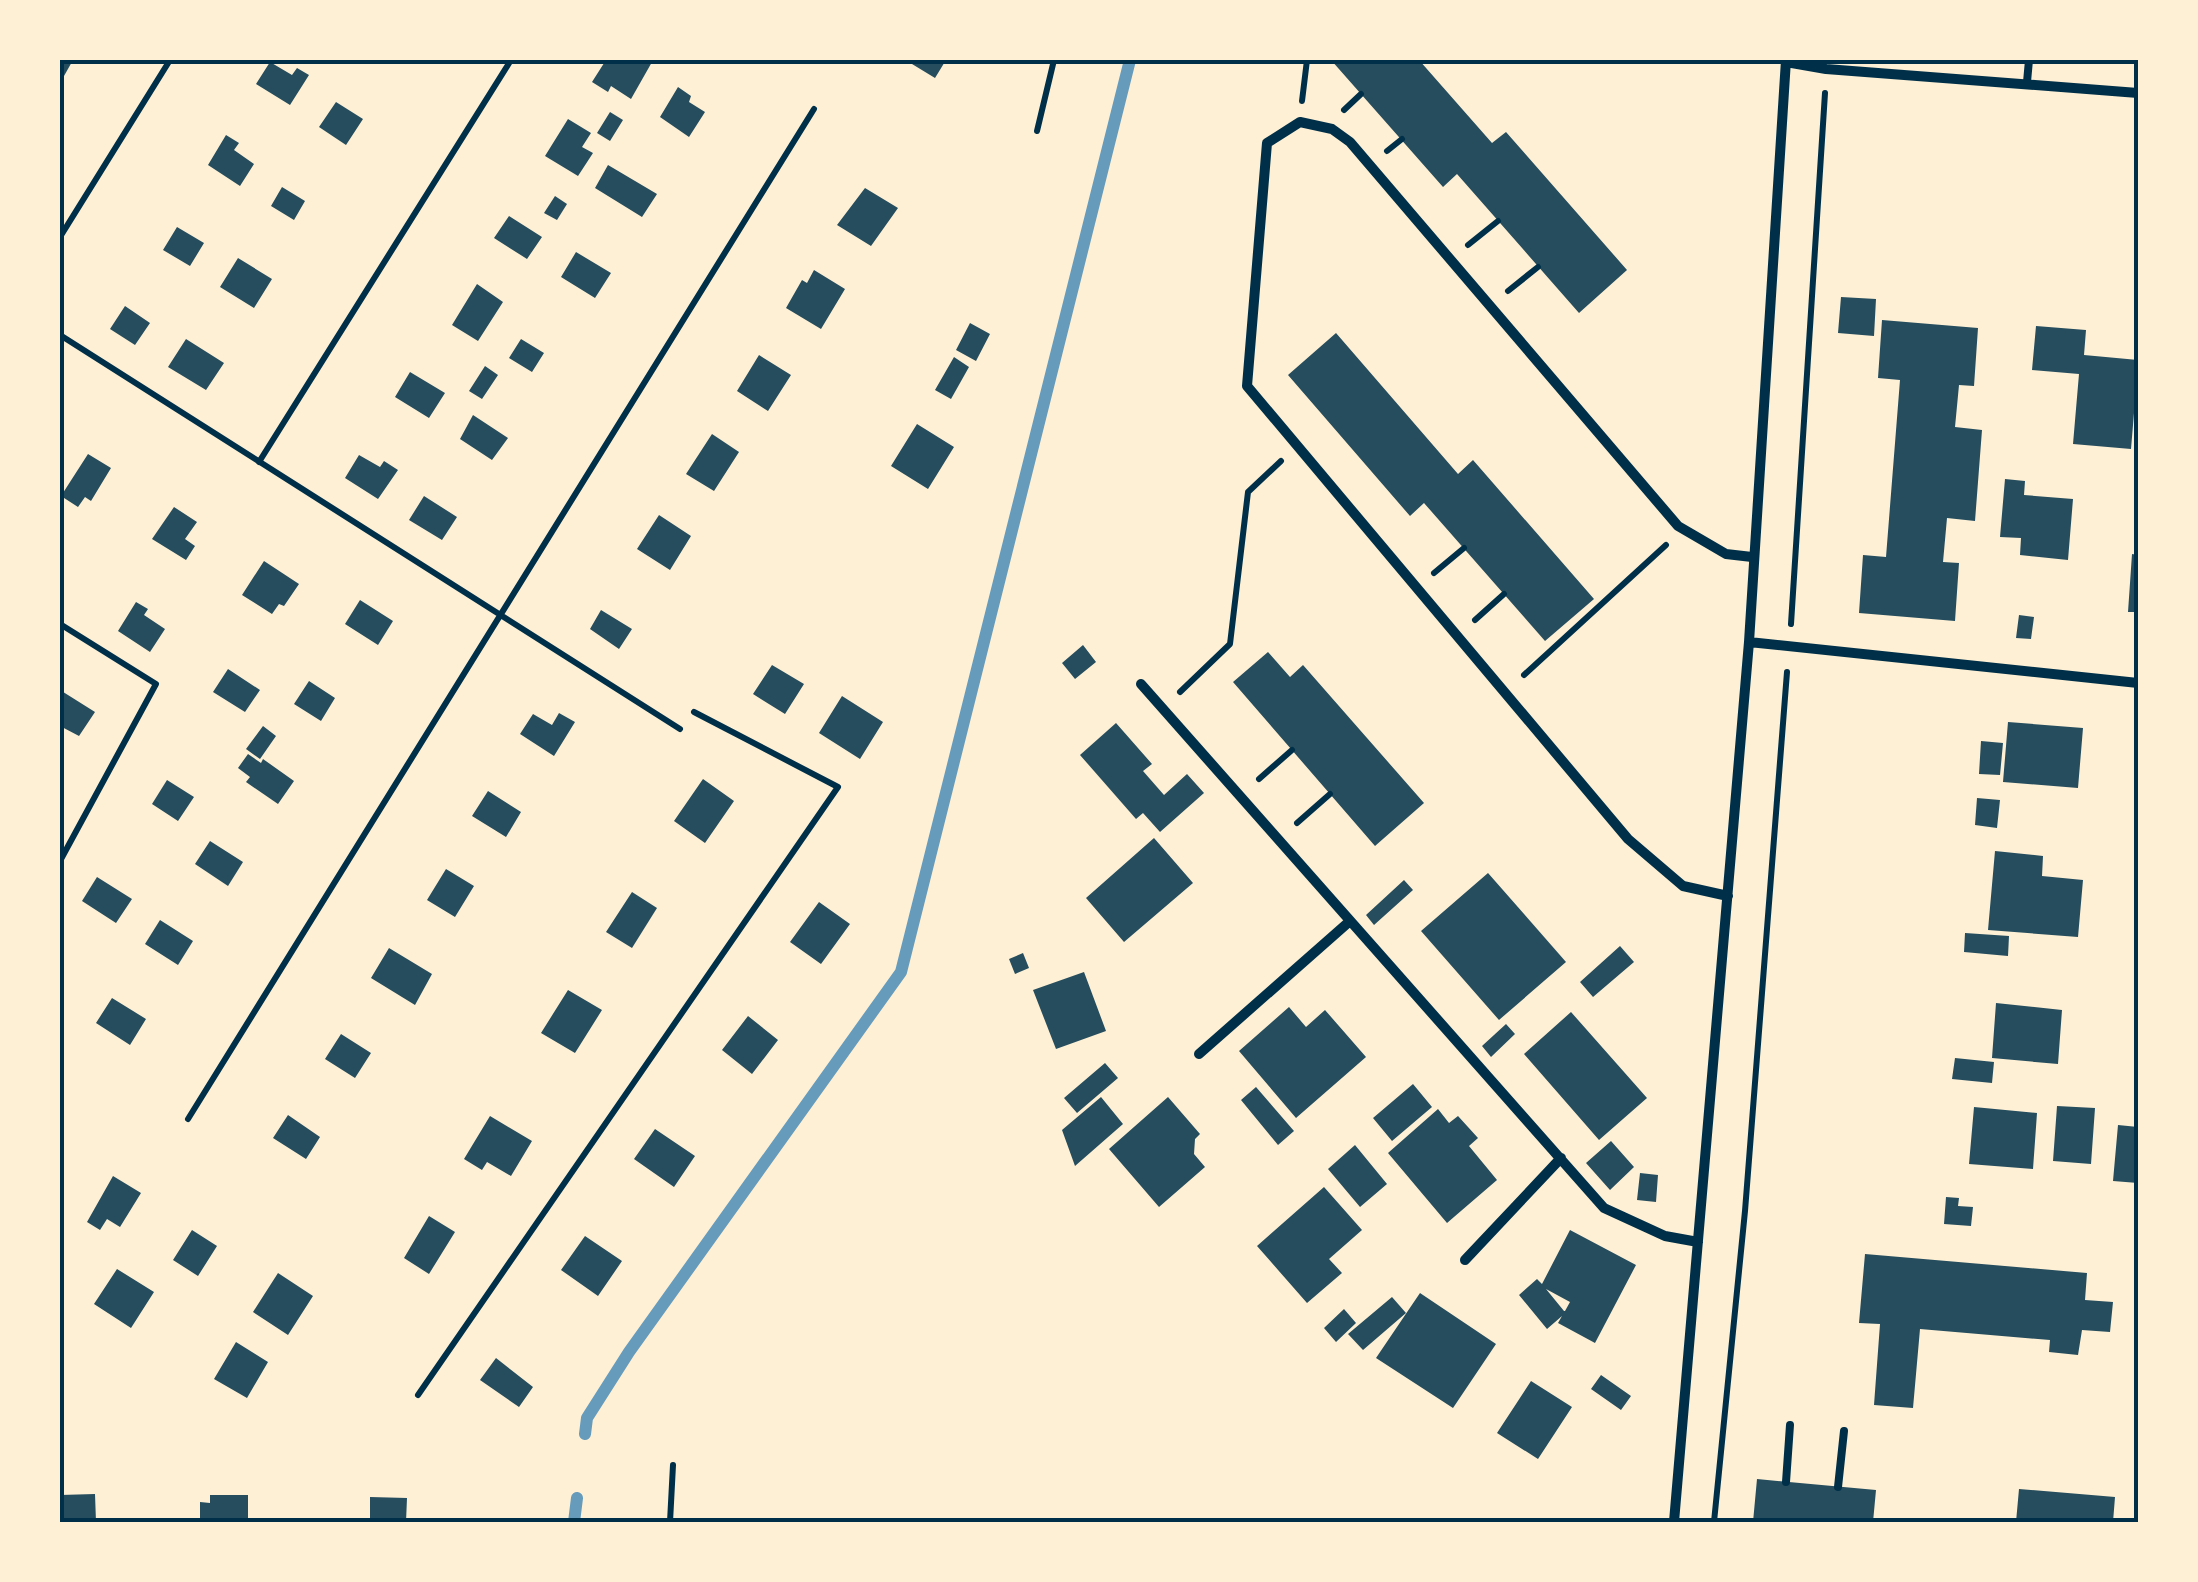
<svg xmlns="http://www.w3.org/2000/svg" width="2198" height="1582" viewBox="0 0 2198 1582" font-family="Figtree,sans-serif">
	<rect width="100%" height="100%" fill="#fdf0d5"/>
	<g fill="none" stroke-linecap="round" stroke-linejoin="round">
		<path stroke="#669bbc" stroke-width="12" d="M585 1434 587 1418 629 1352 901 972 1130 60
			M574 1522 577 1498"/>
	</g>
	<path fill="#264d5e" fill-rule="evenodd" d="M60 60H73L64 76 60 73Z
		M606 60H650L652 62 631 99 611 86 608 92 592 82Z
		M915 60H946L935 78 912 64Z
		M1331 60H1419L1492 143 1506 132 1627 270 1579 313 1457 174 1443 187Z
		M270 62 292 75 297 68 309 75 290 105 256 84Z
		M678 87 691 96 689 102 705 112 689 137 660 117Z
		M336 102 363 119 346 145 319 127Z
		M610 112 623 120 610 141 597 133Z
		M568 119 591 133 582 147 593 153 578 176 545 156Z
		M226 135 239 143 234 150 254 164 240 186 208 165Z
		M608 165 657 194 642 217 595 188Z
		M282 187 305 201 294 220 271 206Z
		M865 188 898 208 871 246 837 225Z
		M555 196 567 204 557 220 544 213Z
		M509 216 542 237 527 259 494 238Z
		M177 227 204 243 190 266 163 250Z
		M576 252 611 273 595 298 561 277Z
		M238 258 272 279 254 308 220 287Z
		M814 270 845 289 821 329 786 308 802 280 807 283Z
		M477 284 503 302 478 341 452 325Z
		M1841 297 1876 299 1874 336 1838 333Z
		M125 306 150 323 135 345 110 329Z
		M1882 320 1978 328 1974 386 1959 385 1955 427 1982 430 1975 521 1947 518 1943 562 1959 563 1955 621 1859 613 1863 555 1886 557 1900 380 1878 378Z
		M970 323 990 334 976 361 956 350Z
		M2036 326 2086 330 2084 355 2138 360V401H2135L2131 449 2073 444 2079 374 2032 370Z
		M1336 333 1458 474 1473 460 1594 599 1545 641 1424 503 1410 516 1288 375Z
		M186 339 224 363 206 390 168 367Z
		M521 339 544 353 532 372 509 358Z
		M759 355 791 375 768 411 737 391Z
		M954 357 969 367 951 399 935 390Z
		M485 366 498 375 482 399 469 391Z
		M410 372 445 393 429 418 395 397Z
		M473 415 508 438 492 460 460 439Z
		M917 424 954 447 928 489 891 466Z
		M712 434 739 452 714 491 686 474Z
		M88 454 111 468 91 501 85 497 78 507 61 496Z
		M359 455 380 467 384 461 398 470 378 499 345 478Z
		M2005 479 2025 481 2024 495 2073 499 2068 560 2020 555 2021 538 2000 537Z
		M424 496 457 517 442 540 409 520Z
		M174 507 197 522 185 539 195 546 186 560 152 539Z
		M659 515 691 536 670 570 637 549Z
		M2132 554 2138 555V612H2128Z
		M264 561 299 584 284 606 279 604 272 614 242 595Z
		M360 600 393 621 378 645 345 624Z
		M136 602 148 609 144 615 165 629 150 652 118 631Z
		M601 610 632 629 619 649 590 629Z
		M2019 615 2034 617 2031 639 2016 638Z
		M1083 645 1096 662 1075 679 1062 663Z
		M1268 652 1290 677 1303 665 1424 803 1375 846 1233 682Z
		M772 665 804 684 785 714 753 694Z
		M228 669 260 690 245 712 213 692Z
		M309 681 335 698 321 721 294 704Z
		M60 690 95 712 79 736 60 726Z
		M842 696 883 722 860 759 819 733Z
		M559 713 575 722 554 756 520 734 533 714 552 725Z
		M2008 722 2083 728 2078 788 2003 782Z
		M1116 723 1152 764 1143 771 1164 795 1187 774 1204 793 1160 832 1143 813 1136 819 1080 755Z
		M263 726 276 736 260 759 246 749Z
		M1981 741 2003 743 2000 775 1979 774Z
		M248 754 261 763 263 759 294 781 278 804 246 782 250 777 238 768Z
		M703 779 734 801 705 843 674 821Z
		M167 780 194 797 178 821 152 804Z
		M488 791 521 812 506 837 472 816Z
		M1977 798 2000 800 1997 828 1975 825Z
		M1154 838 1193 883 1124 942 1086 898Z
		M210 841 243 862 228 886 195 864Z
		M1995 851 2043 856 2042 876 2083 880 2078 937 1988 930Z
		M446 869 474 886 455 917 427 900Z
		M1488 873 1566 962 1499 1020 1421 931Z
		M97 877 132 899 116 923 82 901Z
		M1404 880 1413 890 1374 925 1366 915Z
		M632 892 657 908 632 948 606 932Z
		M819 902 850 924 821 964 790 942Z
		M160 920 193 941 178 965 145 944Z
		M1965 933 2009 936 2008 956 1964 952Z
		M1620 946 1634 962 1593 997 1580 982Z
		M389 948 432 974 415 1005 371 978Z
		M1023 953 1029 968 1015 974 1009 959Z
		M1084 972 1106 1031 1056 1049 1033 990Z
		M568 990 602 1010 575 1053 541 1033Z
		M112 998 146 1019 130 1045 96 1023Z
		M1996 1003 2062 1010 2058 1064 1992 1058Z
		M1289 1007 1306 1027 1325 1010 1366 1057 1296 1118 1239 1051Z
		M1571 1012 1647 1098 1599 1140 1524 1054Z
		M748 1016 778 1040 752 1074 722 1050Z
		M1506 1024 1515 1034 1491 1057 1482 1046Z
		M341 1034 371 1053 355 1078 325 1059Z
		M1955 1058 1994 1062 1992 1083 1952 1079Z
		M1105 1063 1118 1078 1077 1113 1064 1098Z
		M1413 1084 1432 1107 1392 1141 1373 1118Z
		M1256 1087 1294 1131 1278 1145 1241 1100Z
		M1101 1097 1123 1124 1075 1166 1062 1130Z
		M1168 1097 1200 1134 1195 1139 1194 1154 1205 1167 1159 1207 1109 1149Z
		M2057 1106 2095 1108 2091 1164 2053 1161Z
		M1974 1107 2037 1113 2033 1169 1969 1164Z
		M1438 1109 1449 1123 1458 1116 1478 1138 1469 1146 1497 1180 1447 1223 1388 1153Z
		M288 1115 320 1137 306 1159 273 1138Z
		M490 1116 532 1141 511 1176 487 1162 482 1170 464 1159Z
		M2118 1125 2138 1127V1183L2113 1181Z
		M655 1129 695 1156 674 1187 634 1159Z
		M1611 1141 1634 1167 1610 1190 1586 1163Z
		M1355 1145 1387 1184 1360 1207 1328 1169Z
		M1640 1173 1658 1175 1656 1202 1637 1200Z
		M113 1176 141 1193 120 1227 107 1219 100 1230 87 1222Z
		M1324 1187 1362 1230 1329 1259 1342 1273 1307 1303 1257 1246Z
		M1946 1197 1959 1198 1958 1206 1973 1207 1971 1226 1944 1224Z
		M429 1216 455 1232 429 1274 404 1258Z
		M192 1230 217 1246 198 1276 173 1260Z
		M1570 1230 1636 1265 1595 1343 1558 1323 1562 1316 1547 1329 1519 1295 1537 1279 1542 1284ZM1546 1289 1570 1302 1565 1311H1564Z
		M585 1236 622 1261 598 1296 561 1270Z
		M1865 1254 2087 1273 2085 1300 2113 1302 2110 1332 2082 1330 2078 1355 2049 1352 2050 1340 1920 1329 1913 1408 1874 1405 1880 1324 1859 1323Z
		M117 1269 154 1292 131 1328 94 1304Z
		M278 1273 313 1296 288 1335 253 1312Z
		M1420 1293 1496 1344 1453 1408 1376 1358Z
		M1392 1297 1406 1313 1363 1350 1348 1334Z
		M1344 1309 1356 1323 1336 1342 1324 1328Z
		M236 1342 268 1362 247 1398 214 1379Z
		M496 1358 533 1387 519 1407 480 1380Z
		M1601 1375 1631 1396 1621 1410 1591 1389Z
		M1531 1381 1572 1407 1538 1459 1497 1433Z
		M1757 1479 1876 1490 1873 1522H1753Z
		M2019 1489 2115 1497 2113 1522H2016Z
		M95 1494 96 1522H60V1495Z
		M210 1495H248V1522H200V1502L210 1503Z
		M370 1497 407 1498 406 1522H370Z"/>
	<g fill="none" stroke-linecap="round" stroke-linejoin="round">
		<path stroke="#003049" stroke-width="6" d="M1302 101 1307 60
			M1344 110 1361 94
			M1037 131 1054 60
			M1387 151 1402 139
			M60 237 170 60
			M1468 245 1498 221
			M1508 291 1538 267
			M60 335 680 729
			M259 462 511 60
			M1434 573 1464 548
			M1475 620 1504 594
			M60 624 156 684 60 861
			M1791 624 1825 93
			M1524 675 1666 545
			M1180 692 1230 644 1248 492 1281 461
			M1259 779 1292 750
			M1297 823 1330 794
			M188 1119 814 109
			M418 1395 838 787 694 712
			M670 1522 673 1465
			M1714 1522 1745 1211 1787 672"/>
		<path stroke="#003049" stroke-width="8" d="M2027 82 2029 60
			M1786 1482 1790 1425
			M1838 1487 1844 1431"/>
		<path stroke="#003049" stroke-width="10" d="M1786 62 1826 69 2138 93
			M1749 642 2138 683
			M1141 684 1604 1208 1665 1236 1698 1242
			M1728 896 1683 886 1628 839 1247 386 1267 143 1300 122 1332 129 1350 142 1678 526 1726 554 1752 557
			M1199 1054 1350 921
			M1465 1260 1561 1158
			M1674 1522 1749 642 1786 60"/>
	</g>
	<rect width="2198" height="1582" fill="none" stroke="#fdf0d5" stroke-width="125"/>
	<rect x="62" y="62" width="2074" height="1458" fill="none" stroke="#003049" stroke-width="4"/>
</svg>
